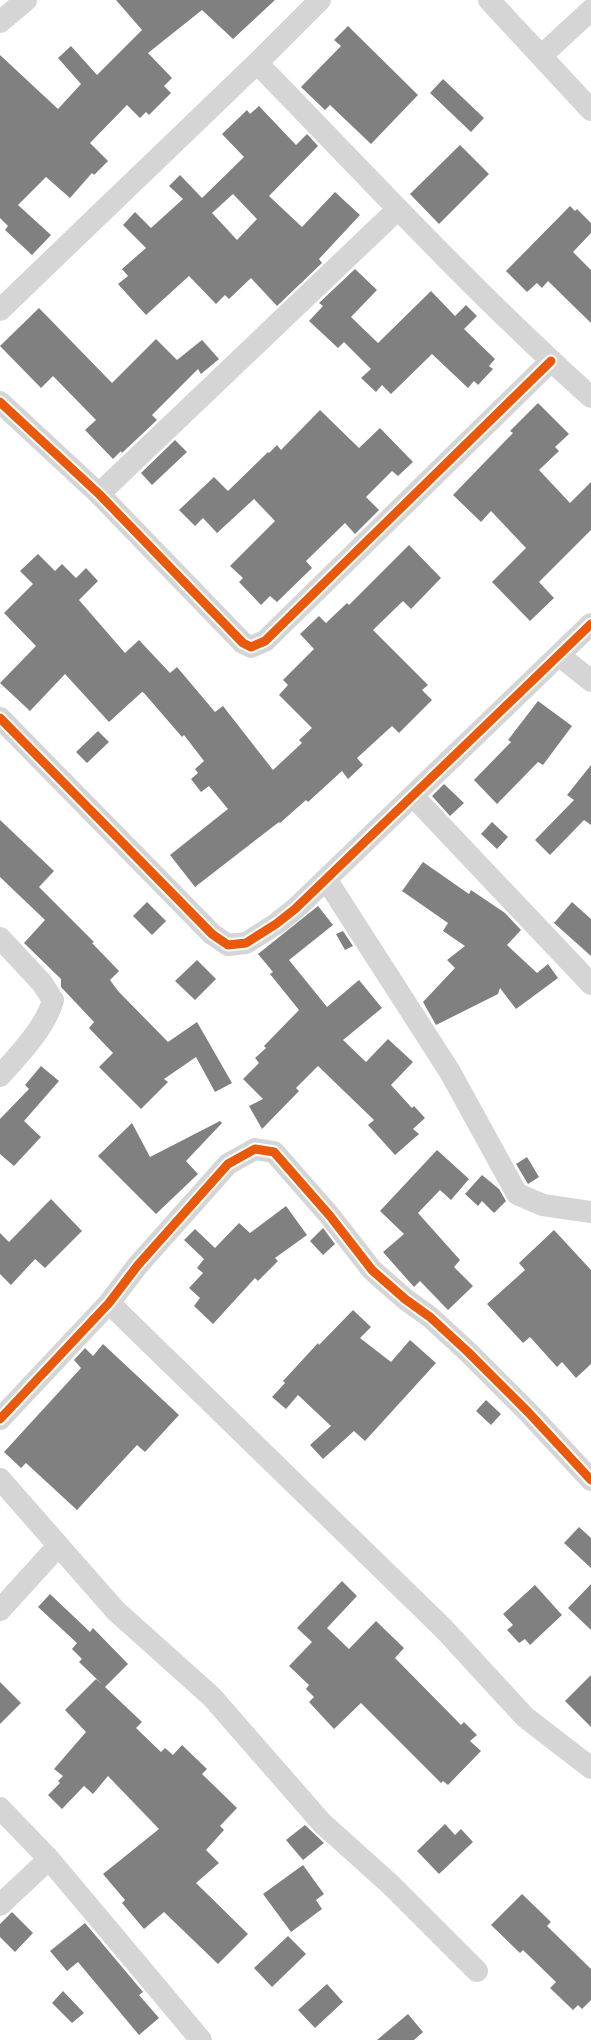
<svg xmlns="http://www.w3.org/2000/svg" width="591" height="2040" viewBox="0 0 591 2040" font-family="'Alegreya Sans',sans-serif">
	<rect width="100%" height="100%" fill="#fff"/>
	<path fill="#808080" fill-rule="evenodd" d="M116 0H275L233 39 202 10 148 53 172 78 164 86 171 93 149 115 146 112 140 118 127 105 90 143 108 161 94 175 92 173 70 198 46 177 18 205 51 235 32 255 5 230 8 226 0 218V55L58 109 81 84 58 58 71 46 97 75 142 30Z
		M348 26 418 95 371 144 330 105 325 110 301 87 341 46 334 40Z
		M443 79 484 118 471 132 430 93Z
		M259 106 296 145 307 134 318 146 269 196 302 227 335 192 360 215 319 259 322 263 277 306 251 278 229 299 225 295 216 304 189 276 146 315 118 284 128 276 122 269 146 248 123 225 135 212 151 228 183 199 169 186 180 175 202 198 244 157 222 134 247 110 250 114ZM233 194 257 219 237 240 212 213Z
		M460 145 489 174 439 224 410 194Z
		M570 206 575 211 577 209 591 223V233L573 252 591 270V323L548 281 542 288 537 283 527 292 506 271Z
		M355 269 377 290 351 317 378 343 431 291 455 316 466 305 477 316 464 329 495 359 489 366 493 369 478 385 474 381 468 388 432 354 391 394 382 385 376 392 361 378 371 369 344 342 338 348 309 321 323 306 319 303Z
		M39 308 112 383 156 339 177 360 202 340 219 359 201 374 198 369 152 415 157 420 122 453 121 451 113 459 85 430 96 420 53 376 41 388 0 346Z
		M538 403 569 434 555 447 559 451 539 470 570 503 591 482V530L539 582 554 598 530 621 492 582 526 548 491 511 481 522 453 495 513 433 510 431Z
		M320 410 359 448 380 428 413 462 398 476 392 471 366 497 379 510 355 534 345 523 306 561 312 568 277 602 270 596 261 605 239 582 243 578 230 566 275 521 254 499 217 533 203 518 195 526 179 510 214 477 228 491 268 452 269 453 277 445 281 450Z
		M175 440 187 452 152 485 141 473Z
		M409 545 441 578 411 609 403 601 373 630 428 685 422 690 432 700 399 733 392 726 357 758 363 765 348 779 342 771 308 802 306 800 280 823 279 822 195 887 170 855 228 809 209 786 201 792 191 779 198 773 195 769 204 761 184 735 182 737 144 693 142 692 109 722 65 674 30 711 0 683 36 646 4 613 33 584 20 571 38 554 55 571 62 564 76 578 86 568 98 581 79 600 125 653 139 640 170 673 177 667 215 712 223 706 273 770 302 743 299 740 312 728 279 695 288 685 283 680 314 649 300 634 319 616 326 623 347 603 349 605Z
		M538 701 572 726 543 765 538 762 497 804 474 780 511 742 508 740Z
		M98 731 109 742 87 763 76 752Z
		M591 765V825L584 820 550 855 535 840 574 800 567 795Z
		M444 784 464 803 450 816 432 796Z
		M0 820 54 871 39 887 94 942 92 943 119 971 110 980 118 991 168 1042 197 1022 232 1083 215 1092 196 1057 164 1079 168 1082 141 1109 99 1067 113 1053 89 1028 94 1022 61 987V979L24 943 45 920 0 877Z
		M492 822 508 837 497 849 481 834Z
		M423 862 469 894 471 890 505 913 521 930 507 945 537 973 548 964 558 978 516 1009 500 988 498 994 436 1025 423 1002 455 968 447 960 465 946 443 931 448 923 402 891Z
		M147 902 166 921 152 935 133 916Z
		M572 902 591 919V956L554 923Z
		M318 906 333 925 289 960 327 1007 359 980 382 1008 343 1040 366 1062 388 1039 413 1062 391 1085 412 1108 414 1106 425 1118 413 1129 419 1134 395 1155 368 1125 374 1120 318 1066 296 1088 299 1091 262 1129 249 1106 263 1099 243 1079 259 1063 255 1058 266 1048 264 1046 299 1010 270 974 273 972 258 954Z
		M343 931 353 946 345 950 336 934Z
		M197 960 216 979 195 1000 175 981Z
		M41 1066 59 1081 24 1121 41 1137 14 1166 0 1154V1119L29 1089 25 1085Z
		M220 1121 222 1123 186 1161 198 1174 156 1214 98 1156 132 1123 150 1157Z
		M437 1150 469 1179 451 1200 440 1190 418 1213 460 1260 454 1267 473 1286 448 1310 420 1281 414 1287 383 1252 404 1234 380 1211Z
		M527 1157 539 1177 528 1184 516 1164Z
		M482 1175 499 1189 506 1201 494 1213 482 1201 478 1206 465 1194Z
		M51 1199 82 1231 45 1268 35 1259 11 1285 0 1274V1233L9 1242Z
		M286 1206 307 1235 275 1258 278 1261 258 1281 255 1278 213 1324 194 1306 200 1298 189 1288 203 1273 197 1268 204 1259 184 1240 195 1229 215 1248 239 1223 250 1233Z
		M323 1228 335 1244 323 1255 310 1241Z
		M554 1230 591 1270V1364L576 1378 562 1362 557 1367 530 1337 523 1343 487 1304 525 1270 519 1263Z
		M353 1310 371 1327 360 1338 391 1362 410 1340 436 1363 365 1441 354 1431 323 1459 310 1445 331 1426 298 1395 286 1409 272 1397 285 1383 283 1381 318 1343 319 1345Z
		M103 1344 179 1415 145 1452 137 1445 77 1510 26 1463 21 1468 4 1452 81 1368 74 1360 85 1348 93 1356Z
		M486 1400 501 1414 491 1425 476 1411Z
		M579 1527 591 1538V1568L564 1543Z
		M342 1581 357 1596 327 1628 349 1649 376 1621 404 1648 395 1658 461 1725 464 1722 477 1735 470 1741 481 1751 448 1785 443 1781 441 1783 361 1703 334 1729 309 1702 314 1697 306 1689 309 1685 289 1666 312 1642 297 1628Z
		M591 1584V1630L568 1608Z
		M535 1585 562 1615 530 1645 525 1639 519 1643 507 1630 513 1625 503 1614Z
		M50 1594 90 1632 93 1628 128 1664 105 1687 142 1722 136 1728 161 1752 165 1748 173 1755 182 1745 207 1769 202 1774 237 1808 220 1826 224 1830 206 1850 219 1863 196 1883 248 1934 218 1964 164 1912 144 1929 122 1903 125 1900 103 1874 159 1829 108 1776 93 1794 84 1786 62 1809 48 1795 60 1783 58 1781 63 1776 54 1769 86 1732 65 1710 96 1679 103 1685 79 1662 82 1659 72 1649 77 1643 38 1607Z
		M591 1675V1727L565 1701Z
		M0 1682 21 1703 0 1724Z
		M445 1824 455 1835 461 1829 473 1842 439 1874 417 1851Z
		M305 1825 324 1843 303 1860 286 1840Z
		M303 1865 324 1894 316 1900 322 1909 291 1932 263 1894Z
		M522 1894 551 1922 547 1926 591 1969V2000L582 2009 578 2005 573 2010 550 1988 556 1982 523 1950 520 1953 491 1925Z
		M12 1912 33 1933 15 1952 0 1937V1924Z
		M85 1923 143 1992 139 1995 159 2018 139 2035 78 1962 67 1971 50 1951Z
		M288 1936 306 1954 272 1987 254 1968Z
		M327 1984 343 2002 315 2028 298 2010Z
		M63 1991 84 2013 72 2023 52 2003Z
		M408 2014 423 2032 414 2040H377Z"/>
	<g fill="none" stroke-linecap="round" stroke-linejoin="round">
		<path stroke="#d5d5d5" stroke-width="22" d="M489 0 591 110
			M0 22 26 0
			M542 55 591 10
			M257 63C367 176 474 292 591 397
			M0 310 257 63 320 0
			M0 402 99 494 243 643 251 647 265 641 551 361
			M99 494 398 209
			M560 656 591 681
			M0 718 212 934 228 945 246 943 276 924 295 909 591 624
			M413 796 591 984
			M326 879 450 1072 517 1194 543 1205 591 1212
			M0 938 42 983 53 1000C46 1027 18 1056 0 1076
			M109 1303 444 1629 525 1717 591 1768
			M0 1419 109 1303 138 1265 228 1164 255 1149 274 1152 330 1216 372 1270 405 1299 430 1317 468 1352 528 1412 591 1480
			M0 1479 116 1611 212 1697 322 1823 391 1885 477 1971
			M0 1610 58 1546
			M0 1808 49 1859 201 2040
			M0 1905 49 1859"/>
		<defs>
			<path id="cycleway" d="M0 402 99 494 243 643 251 647 265 641 551 361
				M0 718 212 934 228 945 246 943 276 924 295 909 591 624
				M0 1419 109 1303 138 1265 228 1164 255 1149 274 1152 330 1216 372 1270 405 1299 430 1317 468 1352 528 1412 591 1480"/>
		</defs>
		<use href="#cycleway" stroke="#fff" stroke-width="13"/>
		<use href="#cycleway" stroke="#e8590c" stroke-width="9"/>
	</g>
</svg>
